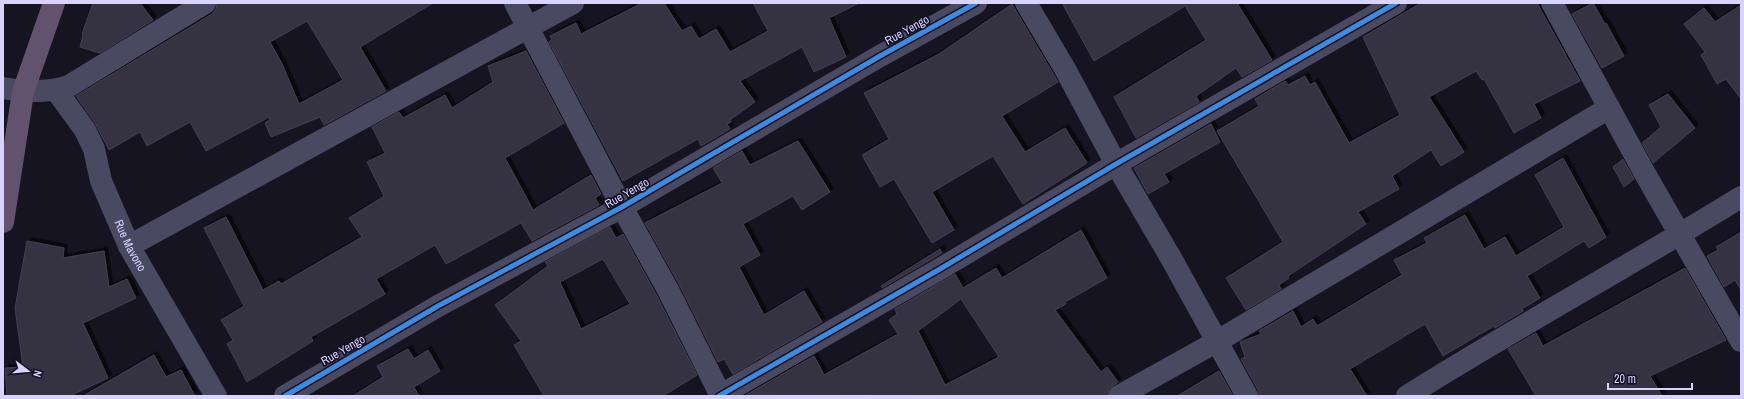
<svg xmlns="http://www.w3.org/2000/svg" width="1744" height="399" viewBox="0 0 1744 399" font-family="'Archivo Narrow',sans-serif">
	<defs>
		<filter id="shadow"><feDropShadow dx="3.5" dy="-3.5" stdDeviation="0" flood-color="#0009"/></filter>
	</defs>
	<rect width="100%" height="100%" fill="#161421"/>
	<path fill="#343243" stroke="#433f54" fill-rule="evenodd" filter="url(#shadow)" d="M93 3H140L153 20 100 53 80 47 83 35 82 34Z
		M217 3H433L360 47 386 91 324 125 320 117 271 137 265 123 270 120 269 117 206 151 190 122 147 146 140 132 109 150 95 123 76 96 212 14 216 9ZM307 21 343 80 299 104 282 64 270 42Z
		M642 3H664L682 31 691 26 699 39 716 29 730 52 768 31 753 3H859L829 18 846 57 814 72 802 47 740 81 755 102 730 120 731 122 727 124 730 129 701 146 698 139 623 181 549 42 552 40 550 36 576 23 581 34Z
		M1062 3H1237L1272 60 1242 77 1236 68 1196 96 1199 102 1136 138 1114 97 1206 40 1185 6 1094 61Z
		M1421 3H1537L1580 81 1534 104 1541 118 1514 133 1484 79 1482 80 1476 71 1429 97 1464 152 1441 166 1431 150 1392 176 1399 189 1358 212 1366 224 1288 276 1289 278 1279 285 1281 289 1246 310 1226 278 1283 242 1217 131 1259 106 1255 99 1285 81 1288 85 1305 76 1310 85 1315 82 1349 143 1400 115 1363 37Z
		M1593 3 1605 24 1606 23 1624 56 1602 68 1572 14Z
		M1012 4 1058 82 1002 116 1025 152 1065 128 1087 163 1023 204 993 156 932 192 954 230 932 243 894 179 880 187 862 155 889 139 864 93 939 54Z
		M1741 5V99L1726 79 1717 84 1701 55 1705 52 1684 24 1704 8 1715 22Z
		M526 51 564 123 505 158 533 210 591 175 601 194 595 198 599 205 532 241 521 223 446 264 435 245 376 279 385 294 311 337 313 341 247 382 227 344 233 340 221 320 244 306 204 228 226 217 263 290 279 281 281 284 362 237 349 218 384 196 367 162 385 153 372 127 399 112 403 118 445 95 452 108 493 82 488 66Z
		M1668 94 1695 128 1653 163 1642 143 1661 127 1649 105Z
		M1211 124 1220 142 1164 174 1169 182 1148 194 1134 168Z
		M798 141 830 192 802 210 793 196 743 224 760 255 739 267 764 315 804 291 822 322 733 374 724 359 718 362 679 284 645 223 722 183 713 168 742 151 750 165Z
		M1563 158 1606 237 1589 248 1584 241 1527 276 1540 298 1522 309 1523 311 1495 328 1494 326 1443 356 1425 324 1350 369 1367 396H1259L1258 390 1241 359 1245 357 1240 342 1261 334 1259 331 1293 311 1301 327 1313 319 1317 326 1402 275 1394 260 1427 243 1424 238 1465 215 1484 249 1505 237 1516 256 1564 227 1535 175Z
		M1623 159 1634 179 1624 187 1613 167Z
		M610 227 616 238 623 234 657 296 697 375 663 396H544L514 345 521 341 495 305 548 266 545 262ZM603 259 630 304 581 329 560 282Z
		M1081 230 1107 278 1065 302 1066 304 1055 310 1101 372 1107 367 1118 382 1109 389 1107 396 746 395 814 356 824 375 898 334 889 320 897 314 895 309 955 274 963 288 996 268 1002 278ZM961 299 999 357 945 385 918 331Z
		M1741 232V290L1735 280 1724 287 1707 256 1718 250 1716 247Z
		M27 241 64 248 63 258 104 251 109 287 127 279 136 298 83 323 108 378 70 396H7L5 368 23 367 15 308Z
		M940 249 942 253 882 288 881 286Z
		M1685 268 1726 340 1650 376 1662 396H1536L1508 349 1536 333 1543 346Z
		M408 349 414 359 428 350 440 371 414 387 419 396H353L383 377 377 366Z
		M154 355 166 377 181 370 195 396H83Z
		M1219 371 1233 396H1177Z"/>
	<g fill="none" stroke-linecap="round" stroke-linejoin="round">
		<g stroke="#4a4962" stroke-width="22">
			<path d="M515 3 622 207 668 290 721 396"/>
			<path d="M1026 3 1065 69 1116 164 1171 258 1247 396"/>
			<path d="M1552 3 1644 172 1741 341"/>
			<path d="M3 88C25 92 47 93 69 86L205 3"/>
			<path id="s1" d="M56 90 85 130 94 149 101 181 129 246 216 396"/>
			<path d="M129 246 573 3"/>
			<path d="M285 396 438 306 622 207 880 56 976 3"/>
			<path d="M719 396 940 269 1116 164 1396 3"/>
			<path d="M1119 396 1216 342 1609 108"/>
			<path d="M1407 396C1517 327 1631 265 1741 197"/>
		</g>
		<path stroke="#62526e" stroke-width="22" d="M3 222 23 92 54 3"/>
		<defs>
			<path id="cycleway" d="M285 396 438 306 622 207 880 56 976 3
				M719 396 940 269 1116 164 1396 3"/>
		</defs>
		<use href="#cycleway" stroke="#130f26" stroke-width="8"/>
		<use href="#cycleway" stroke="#408adc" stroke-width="5"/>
	</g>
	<g text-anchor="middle" stroke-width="3.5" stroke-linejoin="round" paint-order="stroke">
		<g font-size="12" fill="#d9d4ff" stroke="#130f26">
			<text transform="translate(907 30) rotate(-29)" y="4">Rue Yengo</text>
			<text transform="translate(627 193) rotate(-30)" y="4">Rue Yengo</text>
			<text dy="4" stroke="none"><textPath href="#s1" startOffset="174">Rue Mavono</textPath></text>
			<text transform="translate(343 350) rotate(-30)" y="4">Rue Yengo</text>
		</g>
	</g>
	<rect width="1744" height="399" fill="none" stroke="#d9d4ff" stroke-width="8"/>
	<g transform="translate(28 371) rotate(106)" stroke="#130f26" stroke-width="3" paint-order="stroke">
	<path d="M0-3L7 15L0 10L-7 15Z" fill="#d9d4ff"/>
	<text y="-6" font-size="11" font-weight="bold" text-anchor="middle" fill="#d9d4ff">N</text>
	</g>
	<path d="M1608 383v6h84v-6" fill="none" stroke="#d9d4ff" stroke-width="2"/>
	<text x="1614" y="383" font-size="12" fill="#d9d4ff" stroke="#130f26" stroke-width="3" paint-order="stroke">20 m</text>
</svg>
